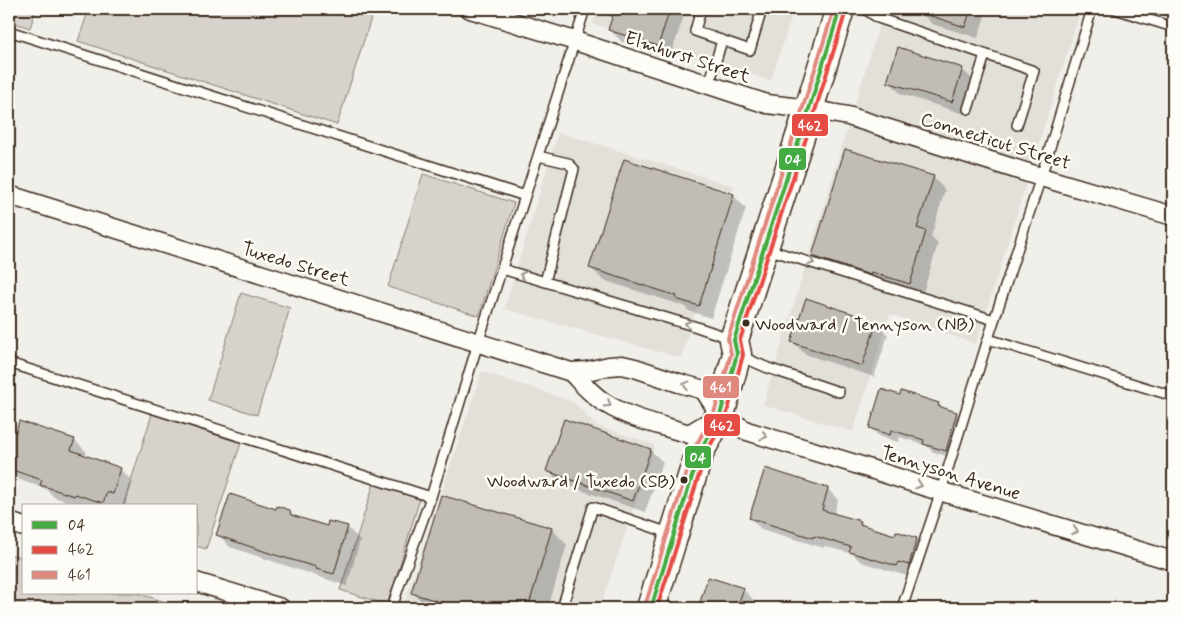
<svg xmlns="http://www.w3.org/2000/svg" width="1182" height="617" viewBox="0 0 1182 617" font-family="Mynerve,sans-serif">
	<rect width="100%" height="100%" fill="#f1efea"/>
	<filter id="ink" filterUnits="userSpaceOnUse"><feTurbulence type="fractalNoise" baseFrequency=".02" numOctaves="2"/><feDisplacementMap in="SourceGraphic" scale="10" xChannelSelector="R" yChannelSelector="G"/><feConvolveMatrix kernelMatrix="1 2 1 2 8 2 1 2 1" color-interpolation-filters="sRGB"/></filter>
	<g filter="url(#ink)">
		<path fill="#e3e0da" d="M598 9H794L771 81 593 24Z
			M884 9H1081L976 344 890 314 853 432 763 405Z
			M558 132 734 186 681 358 504 309Z
			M482 371 574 402 595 425 655 445 600 608H403Z"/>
		<path fill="#d7d2cc" stroke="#897e75" d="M9 9H36L30 28 9 21Z
			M89 9H364L373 12 337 125 78 41Z
			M423 174 514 203 479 316 388 287Z
			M241 293 290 308 257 415 208 400Z
			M152 414 241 443 206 549 196 546V506H123Z
			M374 483 420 498 388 605 340 590Z
			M9 554 24 558V593H137L185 608H9Z"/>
		<path fill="#0003" d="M602 9H686L670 58 622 42 610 30 613 20Z
			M921 9H987L978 38 932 24 920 12Z
			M962 69 974 81 964 114 901 94 889 81Z
			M625 161 734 196 746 208 711 318 689 311 684 306 603 280 591 268Z
			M933 177 945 190 931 237 938 244 922 296 825 268 813 256Z
			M876 323 888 335 874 377 805 354 793 342Z
			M901 396 938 404 943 409 956 413 965 421 954 458 933 452 927 446 900 437 898 442 879 436 870 428Z
			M9 431 16 433 74 440 87 452 85 456 120 469 133 482 125 506 119 504 118 506H81L54 497 46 489 20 480 18 478 9 474Z
			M650 450 663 462 645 512 560 483 548 471Z
			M828 489 838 500 834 515 861 523 865 527 896 536 916 539 927 550 920 575 908 572 907 576 861 562 853 554 824 546V548L761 529 750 518Z
			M277 511H289L297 518 327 527H347L360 540 347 586 230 547 218 534Z
			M552 529 567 545 548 608H428L413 593Z
			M709 578 743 589 756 602 776 608H700Z"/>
		<path fill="#c1bcb4" stroke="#3b2a1e" d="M615 9H670L658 46 608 30Z
			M920 9H971L965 27 919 12Z
			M898 47 963 68 952 102 887 82Z
			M845 149 934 176 917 228 926 231 910 284 871 272 870 275 812 256Z
			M624 159 734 194 699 306 676 299 677 296 589 268Z
			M806 298 877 322 862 366 791 342Z
			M881 389 900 395 901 391 939 403 938 406 957 412 946 451 923 444 924 440 891 430 890 435 869 428Z
			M564 419 651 449 633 501 546 471Z
			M19 421 75 439 71 450 121 468 113 494 107 492 103 503 75 494 74 496 40 485 42 480 9 469V429L16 432Z
			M765 468 828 488 822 510 861 521 860 524 895 535 896 531 917 538 909 565 898 562 897 566 849 552 851 547 814 536 813 538 749 518Z
			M230 494 276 509 277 506 290 510 291 515 327 526 328 521 348 526 334 574 316 569V567L272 554 216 535Z
			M441 495 552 528 528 608H460L411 593Z
			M708 577 744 588 737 608H698Z"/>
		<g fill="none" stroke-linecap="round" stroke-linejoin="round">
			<defs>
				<path id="service" d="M701 9 695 31 750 50 762 9
					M865 9 878 18 1034 71 1017 125
					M1115 9 1173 27
					M9 31 525 196
					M709 85 722 40
					M968 109 985 55
					M538 156 568 163 574 169 545 282
					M767 249 994 320
					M502 269 697 327 732 339
					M988 339 1173 396
					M740 356 768 368 839 392
					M9 363 431 497
					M392 608 398 589 431 497 478 343 585 9
					M562 608 593 507 672 534
					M902 608 941 491 988 339 1041 177 1092 9"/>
				<path id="minor" d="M470 9 575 41 767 104 809 109
					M810 104 809 109 848 116 1041 177 1173 216
					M9 195 571 372 587 371 609 366 622 365 635 368 679 383 704 390 720 415 747 431 852 463 926 487 1173 561
					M571 372C581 382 593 396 605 403 630 419 661 425 689 434L716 418
					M9 522 24 527
					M196 582 281 608"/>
				<path id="primary" d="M651 608 700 451 720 415 737 354 734 340 809 109 840 9"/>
			</defs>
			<use href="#service" stroke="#3b2a1e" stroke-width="12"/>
			<use href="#minor" stroke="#3b2a1e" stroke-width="21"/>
			<use href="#primary" stroke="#3b2a1e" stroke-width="31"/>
			<use href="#service" stroke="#fdfcf7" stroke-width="9"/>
			<use href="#minor" stroke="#fdfcf7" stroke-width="18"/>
			<use href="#primary" stroke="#fdfcf7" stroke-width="28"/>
			<defs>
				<path id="bus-1" d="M651 608 700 451 720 415 737 354 734 340 809 109 840 9"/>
				<path id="bus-2" d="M657 608 706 453 726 417 743 355 740 340 815 111 846 11"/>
				<path id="bus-3" d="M645 606 694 449 714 413 731 354 728 338 803 107 834 9"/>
			</defs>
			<use href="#bus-1" stroke="#fdfcf7" stroke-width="8"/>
			<use href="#bus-2" stroke="#fdfcf7" stroke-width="8"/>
			<use href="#bus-3" stroke="#fdfcf7" stroke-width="8"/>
			<use href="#bus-1" stroke="#44aa42" stroke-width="4"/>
			<use href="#bus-2" stroke="#e54c44" stroke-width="4"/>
			<use href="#bus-3" stroke="#df887e" stroke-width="4"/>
		</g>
		<defs><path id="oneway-chevron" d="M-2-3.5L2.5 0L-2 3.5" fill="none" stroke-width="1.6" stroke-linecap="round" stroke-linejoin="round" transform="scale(1.25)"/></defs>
		<g stroke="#9c938a">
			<use href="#oneway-chevron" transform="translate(811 262) rotate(18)"/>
			<use href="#oneway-chevron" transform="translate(523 275) rotate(-164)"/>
			<use href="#oneway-chevron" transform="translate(688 324) rotate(-163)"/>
			<use href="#oneway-chevron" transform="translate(686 385) rotate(-165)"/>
			<use href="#oneway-chevron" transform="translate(608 404) rotate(32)"/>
			<use href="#oneway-chevron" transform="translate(764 436) rotate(17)"/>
			<use href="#oneway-chevron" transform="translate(919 485) rotate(18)"/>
			<use href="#oneway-chevron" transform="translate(1075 531) rotate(17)"/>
		</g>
	</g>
	<g fill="#3b2a1e" stroke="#fdfcf7" stroke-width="2">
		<circle cx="746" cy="323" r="4.5"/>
		<circle cx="684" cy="480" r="4.5"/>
	</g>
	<g text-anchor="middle" stroke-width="5" stroke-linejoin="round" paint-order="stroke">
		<g font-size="18" fill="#3b2a1e" stroke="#fdfcf7" text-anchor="start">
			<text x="755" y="330">Woodward / Tennyson (NB)</text>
			<text x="675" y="487" text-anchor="end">Woodward / Tuxedo (SB)</text>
		</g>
		<g font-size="19" fill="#3b2a1e" stroke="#fdfcf7">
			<text transform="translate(688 56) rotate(18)" y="7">Elmhurst Street</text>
			<text transform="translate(996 140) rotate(17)" y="7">Connecticut Street</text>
			<text transform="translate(296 263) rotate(17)" y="7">Tuxedo Street</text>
			<text transform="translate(951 472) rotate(17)" y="7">Tennyson Avenue</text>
		</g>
	</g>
	<g stroke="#fdfcf7" stroke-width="2">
		<rect x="791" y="113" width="38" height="24" rx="5" fill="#e54c44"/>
		<rect x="778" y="147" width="29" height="24" rx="5" fill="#44aa42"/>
		<rect x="702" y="375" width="38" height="24" rx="5" fill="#df887e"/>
		<rect x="703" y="413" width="38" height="24" rx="5" fill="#e54c44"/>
		<rect x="684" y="445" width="28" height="24" rx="5" fill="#44aa42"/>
	</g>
	<g font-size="14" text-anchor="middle" font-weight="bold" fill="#fff">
		<text x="810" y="130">462</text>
		<text x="793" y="164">04</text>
		<text x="721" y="392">461</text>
		<text x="722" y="430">462</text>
		<text x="698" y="462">04</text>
	</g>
	<rect width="1182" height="617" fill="none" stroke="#fdfcf7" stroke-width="30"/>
	<rect x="15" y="15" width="1152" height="587" fill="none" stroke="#3b2a1e" stroke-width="2" filter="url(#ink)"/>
	<rect x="22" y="504" width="175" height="90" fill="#fdfcf7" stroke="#afa8a0"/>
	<rect x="32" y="521" width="25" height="8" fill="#44aa42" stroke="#afa8a0"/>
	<text x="68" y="530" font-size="15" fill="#3b2a1e">04</text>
	<rect x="32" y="546" width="25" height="8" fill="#e54c44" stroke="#afa8a0"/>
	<text x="68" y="554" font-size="15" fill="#3b2a1e">462</text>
	<rect x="32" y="571" width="25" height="8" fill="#df887e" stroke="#afa8a0"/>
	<text x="68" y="580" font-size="15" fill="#3b2a1e">461</text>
</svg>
